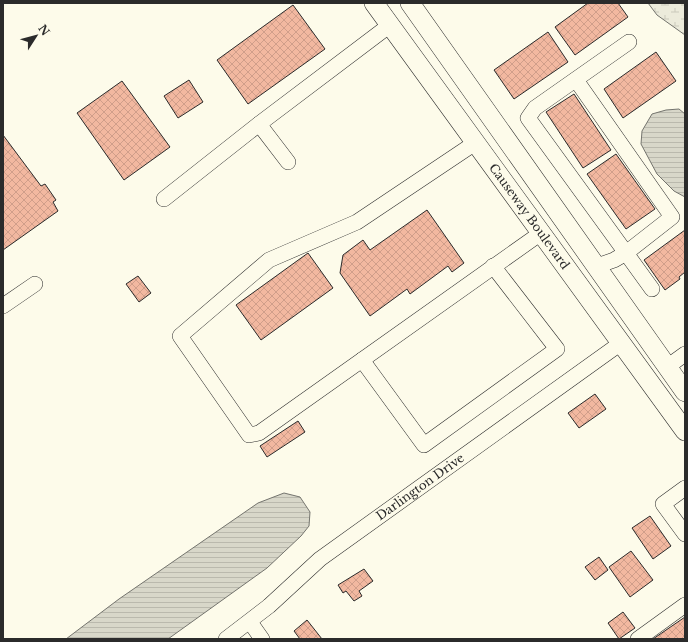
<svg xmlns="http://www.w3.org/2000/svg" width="688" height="642" viewBox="0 0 688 642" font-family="'Libre Baskerville',serif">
	<defs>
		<pattern id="wetland-marsh" width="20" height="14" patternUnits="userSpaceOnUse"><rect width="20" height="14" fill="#ecebdb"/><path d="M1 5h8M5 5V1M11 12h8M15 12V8" fill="none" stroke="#cbcabc"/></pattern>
		<pattern id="water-rules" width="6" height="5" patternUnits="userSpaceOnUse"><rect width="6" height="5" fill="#d8d7c9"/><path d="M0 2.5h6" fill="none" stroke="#bab9ad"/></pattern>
		<pattern id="building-cross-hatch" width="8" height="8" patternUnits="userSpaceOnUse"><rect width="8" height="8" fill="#f2b8a0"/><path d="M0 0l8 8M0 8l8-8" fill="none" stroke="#d09e8a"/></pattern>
	</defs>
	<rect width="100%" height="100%" fill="#fdfbea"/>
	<path fill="url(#wetland-marsh)" stroke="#74746e" d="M648 3H685V35L657 15Z"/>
	<path fill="url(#water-rules)" stroke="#74746e" d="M679 109 685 114V197L674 191 657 174 641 144 642 131 652 114 666 110Z
		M284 493 300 497 310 512 309 526 301 536 267 568 168 639H66L119 599 258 503Z"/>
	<path fill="url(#building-cross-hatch)" stroke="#2b2b2b" d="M588 3H618L628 17 575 55 555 27Z
		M293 5 325 49 248 104 217 60Z
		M548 32 568 62 514 99 494 70Z
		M656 52 676 81 623 118 604 89Z
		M189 80 203 102 178 118 164 96Z
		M122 81 170 147 124 180 77 113Z
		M574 94 611 150 583 168 546 112Z
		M3 135 41 186 45 184 56 200 53 202 58 211 3 250Z
		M616 154 655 209 626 229 587 174Z
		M427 210 464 263 452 272 448 266 410 294 407 289 370 316 340 273 343 255 363 240 370 250Z
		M685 230V272L679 277 680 279 665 290 644 260Z
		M308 253 333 288 261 340 236 305Z
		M138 276 151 293 139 302 126 284Z
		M595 394 606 409 579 428 568 413Z
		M298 421 305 432 267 457 260 446Z
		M650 516 671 546 653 559 632 528Z
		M631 551 653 580 630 597 609 567Z
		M599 557 608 570 595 580 585 567Z
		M364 569 373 581 359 591 362 596 354 601 346 591 343 593 338 585Z
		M623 612 635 628 619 639 608 623Z
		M685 617V639H653Z
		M307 620 322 639H300L294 631Z"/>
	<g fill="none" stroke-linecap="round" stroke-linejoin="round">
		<defs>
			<g id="minor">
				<path d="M576 80 672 217 626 253 652 289"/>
				<path d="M259 124 288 162"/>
				<path d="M475 143 357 222 269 260 180 336 249 435 259 433 541 233"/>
				<path d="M164 199 259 124 390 25"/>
				<path d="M597 266 614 260 626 253 528 118 535 108 629 42"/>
				<path d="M3 306 35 284"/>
				<path d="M362 360 424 445 557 349 493 266"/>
				<path d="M667 367 685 354"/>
				<path d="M685 488 663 504 685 534"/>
				<path d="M250 622 262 639"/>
				<path id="s1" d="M226 639 269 606 320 559 621 343"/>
				<path d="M638 639 685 605"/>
			</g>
			<g id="major">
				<path id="s2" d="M374 3 685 431"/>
				<path d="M410 3 685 392"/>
			</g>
		</defs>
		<use href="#minor" stroke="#2b2b2b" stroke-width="16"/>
		<use href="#major" stroke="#2b2b2b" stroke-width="20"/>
		<use href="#minor" stroke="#fdfbea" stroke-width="15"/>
		<use href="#major" stroke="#fdfbea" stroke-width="19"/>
	</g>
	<g text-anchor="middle" stroke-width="3" stroke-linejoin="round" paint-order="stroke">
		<g font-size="12" fill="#2b2b2b" stroke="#fdfbea">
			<text dy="4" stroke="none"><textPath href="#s2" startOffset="264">Causeway Boulevard</textPath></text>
			<text dy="4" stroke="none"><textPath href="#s1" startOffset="247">Darlington Drive</textPath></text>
		</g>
	</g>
	<rect width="688" height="642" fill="none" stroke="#2b2b2b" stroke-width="8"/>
	<g transform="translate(36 36) rotate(54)" stroke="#fdfbea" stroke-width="3" paint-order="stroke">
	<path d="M0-3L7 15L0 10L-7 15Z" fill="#2b2b2b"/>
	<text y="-6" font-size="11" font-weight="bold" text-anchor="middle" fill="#2b2b2b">N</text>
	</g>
</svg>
